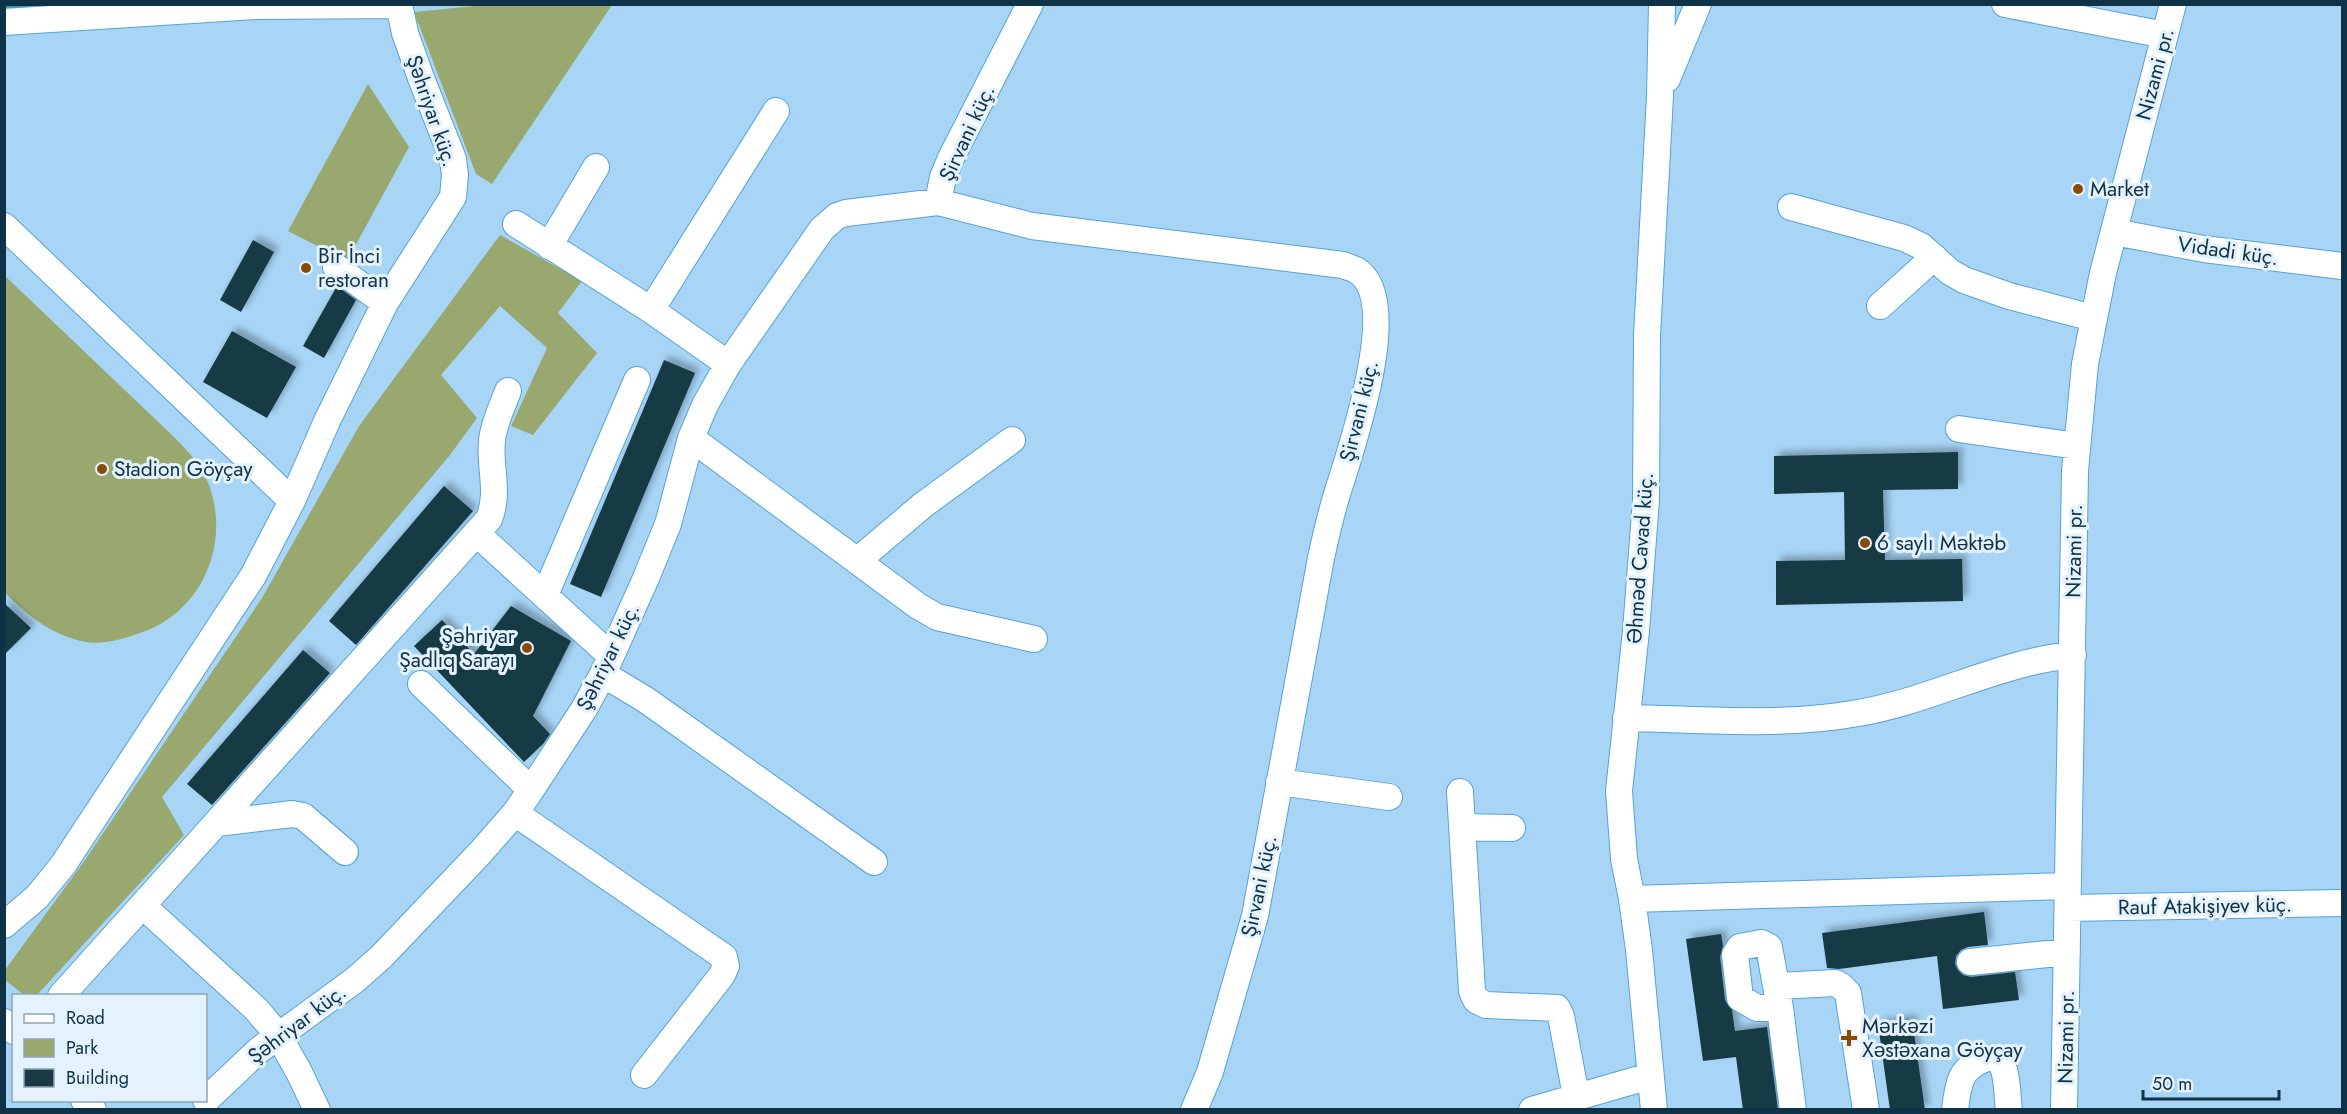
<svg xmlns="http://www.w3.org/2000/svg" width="2347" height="1114" viewBox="0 0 2347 1114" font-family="Jost,sans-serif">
	<defs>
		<filter id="shadow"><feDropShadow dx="5" dy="-5" stdDeviation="3" flood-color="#0004"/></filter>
	</defs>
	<rect width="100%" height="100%" fill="#a8d5f6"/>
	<path fill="#99a86f" d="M495 4 612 5 492 184 476 174 414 12Z
		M368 84 409 147 347 261 288 231Z
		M500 235 582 281 558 313 597 353 533 435 511 426 547 348 500 306 441 375 477 418 450 455 162 797 184 835 37 995H24L5 980V970L85 860 262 598 359 426Z
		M4 275 174 437C188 451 202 466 209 485 231 545 201 613 140 633 124 639 102 645 86 642 53 636 28 616 5 593Z"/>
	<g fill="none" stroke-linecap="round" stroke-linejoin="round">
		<path stroke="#2ba391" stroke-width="5" d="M4 7 39 4"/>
	</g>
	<path fill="#193a44" filter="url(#shadow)" d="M253 240 274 252 241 312 220 300Z
		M337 286 356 300 324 358 303 346Z
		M232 331 296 367 267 418 203 382Z
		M664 360 695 373 601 597 570 584Z
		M1958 452V489L1883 490 1885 560 1962 559 1963 601 1776 605V561L1845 560 1844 492 1774 494V456Z
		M444 486 473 511 356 645 329 621Z
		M4 603 31 628 4 655Z
		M511 606 571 641 533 716 550 734 543 744 524 762 414 646 442 620 474 654Z
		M303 650 330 673 212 805 187 784Z
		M1984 912 1988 945 1968 947 1961 950 1956 956 1955 964 1958 970 1963 975 1971 977 2015 972 2019 1000 1943 1009 1937 956 1839 969 1827 968 1822 933Z
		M1721 934 1723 946 1720 957 1725 1000 1732 1010 1735 1031 1767 1027 1778 1110H1743L1736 1057 1703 1061 1686 939Z
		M1912 1019 1925 1110H1890L1878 1024Z"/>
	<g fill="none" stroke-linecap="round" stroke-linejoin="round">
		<defs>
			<path id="minor" d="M1030 4 951 158 943 177 938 202 1032 226 1343 265C1347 267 1352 268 1356 270 1404 298 1351 449 1338 491 1331 513 1326 535 1321 558L1255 916 1210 1072 1194 1110
				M2005 4 2165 35
				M4 22 257 6 399 5
				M1667 79 1698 4
				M1791 207 1904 238 1921 246 1950 272 1964 280 2009 296 2093 318
				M516 224 651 310 728 364
				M4 226 292 501
				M2114 232 2204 249 2342 266
				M549 246 596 167
				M336 267 385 303
				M1880 306 1934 257
				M651 310 776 111
				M1959 429 2077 446
				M691 438 918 606 937 617 1034 639
				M476 533 610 655
				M857 561 923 505 1012 440
				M545 595 637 380
				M603 674 646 700 874 862
				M421 684 531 790
				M1626 718C1702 719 1782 727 1858 713 1931 701 1998 662 2073 655
				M1279 782 1389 797
				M1460 792 1472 991 1476 1000 1486 1005 1557 1008 1561 1016 1576 1096
				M515 813 724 957 726 966 722 975 644 1075
				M217 823 292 814 303 816 345 852
				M1462 827 1512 828
				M1632 899 2067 886
				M143 906 256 1009 278 1035 299 1072 317 1110
				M2068 908 2342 903
				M4 925 37 897 63 865 253 576 292 501 327 421 385 303 453 197 455 175 453 159 421 78 405 33 399 4
				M1970 962 2067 952
				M1777 986 1835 983 1841 986 1848 993 1866 1110
				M61 996 489 519C500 492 489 467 492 440 494 423 502 407 508 391
				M1780 1008H1757L1740 998 1735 955 1740 947 1761 943 1769 947 1780 1008 1793 1110
				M4 1022 14 1031
				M84 1100 93 1110
				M206 1100 259 1050 355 980 382 956 480 853 515 813 531 790 584 709 603 674 646 578 668 524 691 438 705 405 728 364 822 229 837 216 846 213 938 202
				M1532 1110 1650 1076
				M1654 1110 1639 950 1632 899 1624 859 1619 791 1636 631 1646 500 1647 336 1660 96 1662 4
				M1955 1110C1956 1100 1958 1086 1962 1077 1968 1065 1995 1047 2003 1067 2008 1079 2007 1097 2009 1110
				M2064 1110 2075 471 2085 364 2103 273 2173 4"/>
		</defs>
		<use href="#minor" stroke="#54a3d7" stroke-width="28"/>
		<use href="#minor" stroke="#fff" stroke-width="26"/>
	</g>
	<g fill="#874b07" stroke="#e3f2fd" stroke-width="2">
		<circle cx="2078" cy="189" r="6"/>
		<circle cx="306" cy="268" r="6"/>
		<circle cx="102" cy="469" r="6"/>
		<circle cx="1865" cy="543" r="6"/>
		<circle cx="527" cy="648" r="6"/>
		<path d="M1846 1029h6v6h6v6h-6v6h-6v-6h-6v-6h6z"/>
	</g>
	<g text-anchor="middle" stroke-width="6" stroke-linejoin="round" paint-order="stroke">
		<g font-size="21" fill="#103247" stroke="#e3f2fd">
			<text transform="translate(2155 74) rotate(-75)" y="7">Nizami pr.</text>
			<text transform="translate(432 111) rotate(71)" y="7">Şəhriyar küç.</text>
			<text transform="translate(967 133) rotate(-65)" y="7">Şirvani küç.</text>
			<text transform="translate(2228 251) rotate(8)" y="7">Vidadi küç.</text>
			<text transform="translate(1359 411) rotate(-76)" y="7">Şirvani küç.</text>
			<text transform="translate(2074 551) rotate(-89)" y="7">Nizami pr.</text>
			<text transform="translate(1640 558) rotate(-86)" y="7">Əhməd Cavad küç.</text>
			<text transform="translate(608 657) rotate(-64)" y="7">Şəhriyar küç.</text>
			<text transform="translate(1259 886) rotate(-78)" y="7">Şirvani küç.</text>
			<text transform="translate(2205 906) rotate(-1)" y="7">Rauf Atakişiyev küç.</text>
			<text transform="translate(297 1024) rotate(-37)" y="7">Şəhriyar küç.</text>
			<text transform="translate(2066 1037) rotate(-89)" y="7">Nizami pr.</text>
		</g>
		<g font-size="21" fill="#103247" stroke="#e3f2fd" text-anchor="start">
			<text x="2090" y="196">Market</text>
			<text x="318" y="263">Bir İnci<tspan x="318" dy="24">restoran</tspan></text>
			<text x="114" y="476">Stadion Göyçay</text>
			<text x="1877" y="550">6 saylı Məktəb</text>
			<text x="515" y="643" text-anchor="end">Şəhriyar<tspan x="515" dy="24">Şadlıq Sarayı</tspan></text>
			<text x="1862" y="1033">Mərkəzi<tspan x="1862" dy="24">Xəstəxana Göyçay</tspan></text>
		</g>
	</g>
	<rect width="2347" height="1114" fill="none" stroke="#103247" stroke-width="12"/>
	<rect x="12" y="994" width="195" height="108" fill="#e3f2fd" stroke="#8fa5b4" stroke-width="1.5"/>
	<rect x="24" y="1014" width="30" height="9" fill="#ffffff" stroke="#8fa5b4" stroke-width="1.5"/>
	<text x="66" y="1024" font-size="18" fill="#103247">Road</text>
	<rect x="24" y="1039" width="30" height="18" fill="#99a86f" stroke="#8fa5b4" stroke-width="1.5"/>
	<text x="66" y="1054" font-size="18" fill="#103247">Park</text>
	<rect x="24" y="1069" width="30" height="18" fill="#193a44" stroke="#8fa5b4" stroke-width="1.5"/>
	<text x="66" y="1084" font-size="18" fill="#103247">Building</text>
	<path d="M2143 1090v9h136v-9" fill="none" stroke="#103247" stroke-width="3"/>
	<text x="2152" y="1090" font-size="18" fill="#103247" stroke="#e3f2fd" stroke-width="4.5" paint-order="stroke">50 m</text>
</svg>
